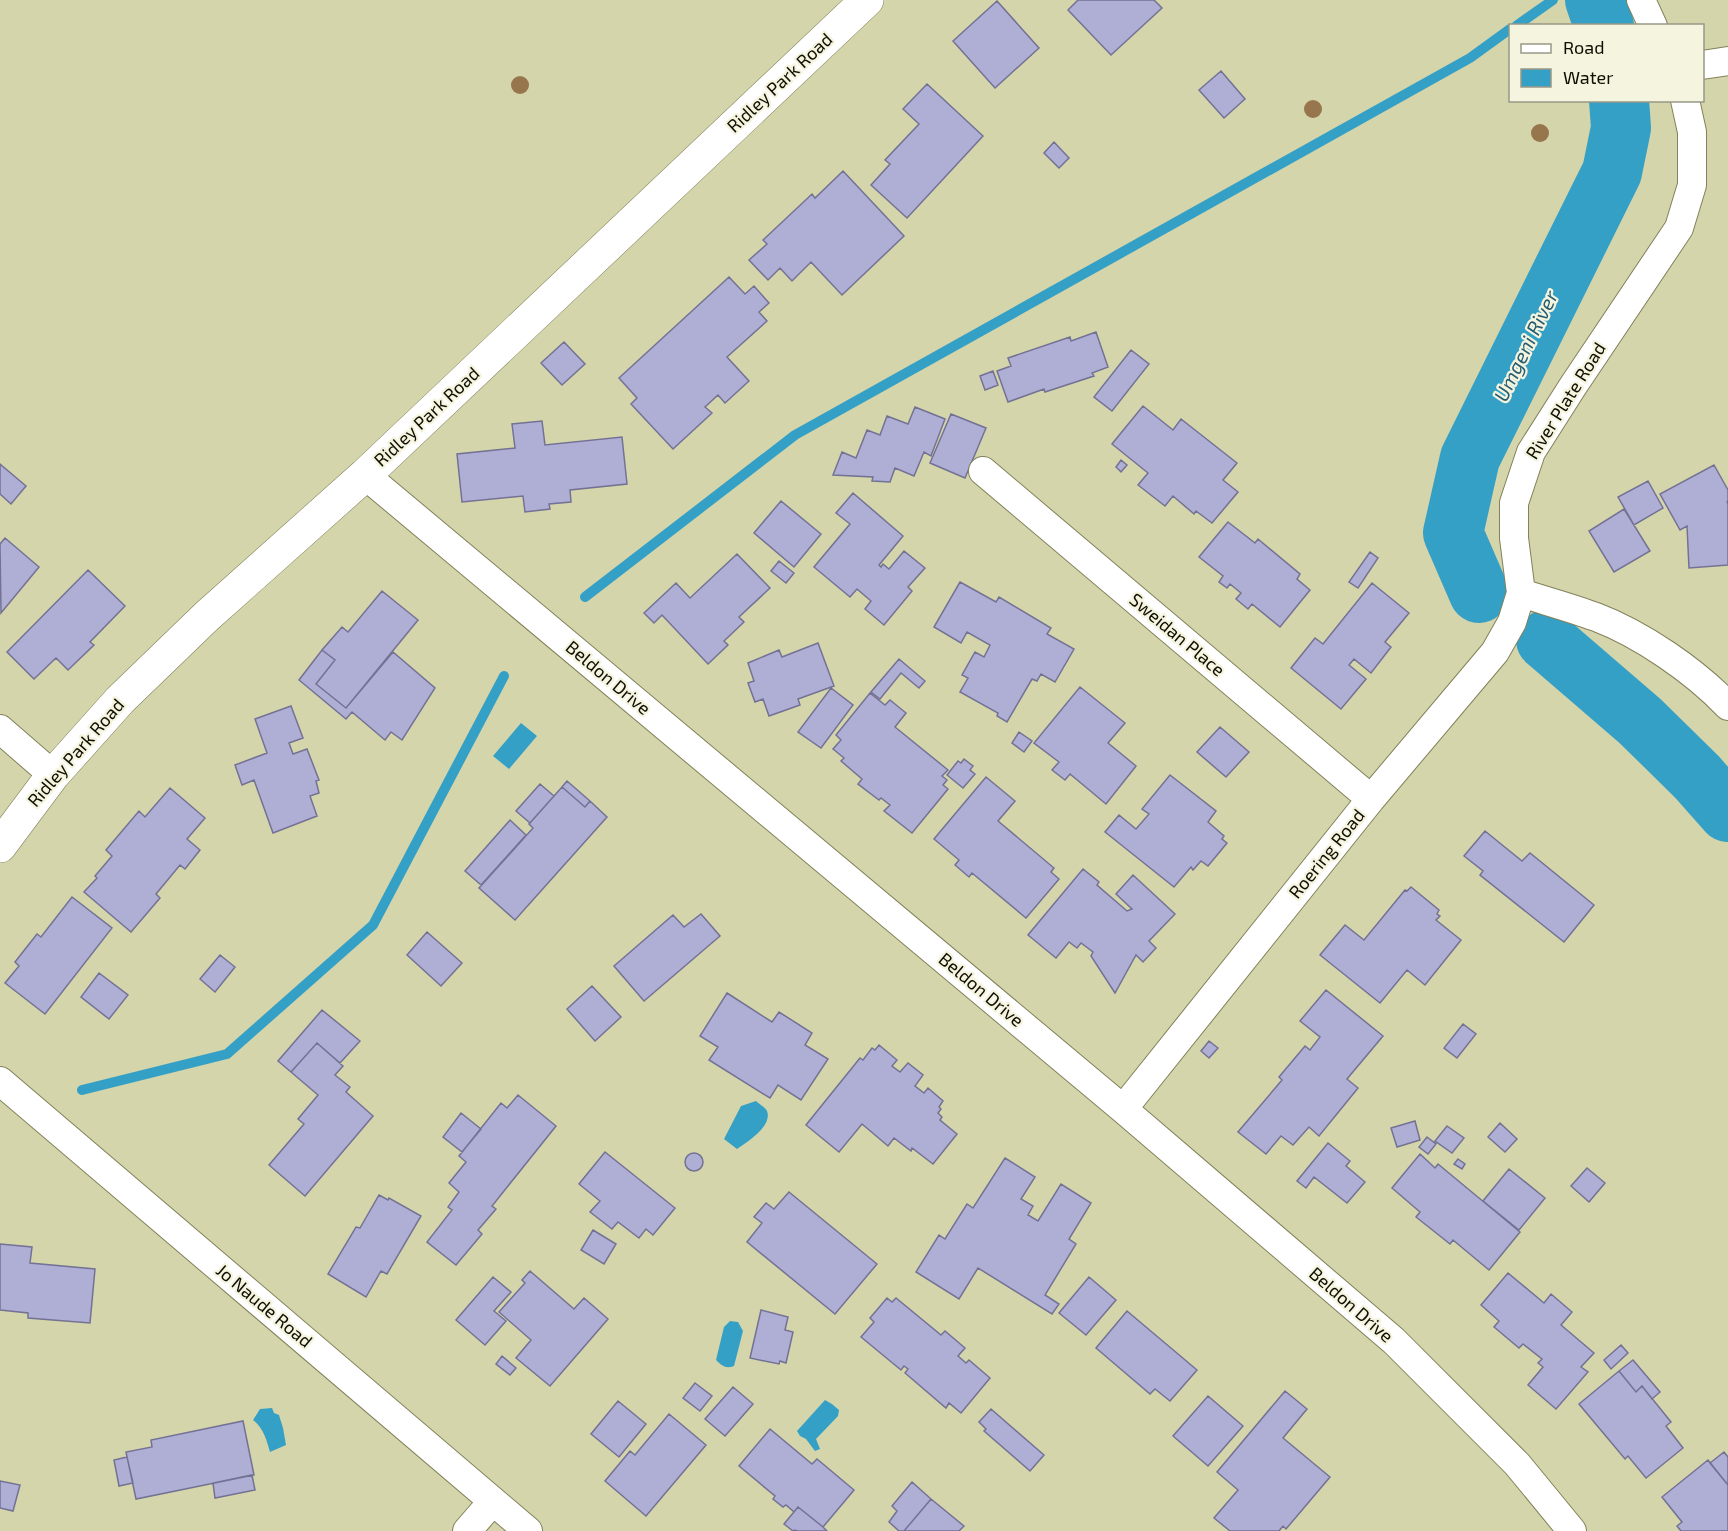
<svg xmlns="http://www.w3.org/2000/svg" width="1728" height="1531" viewBox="0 0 1728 1531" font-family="'Exo 2',sans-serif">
	<rect width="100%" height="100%" fill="#d5d5ab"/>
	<path fill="#35a0c6" d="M521 723 537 736 509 769 493 756Z
		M756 1101C759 1104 765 1107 767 1111 773 1126 746 1143 737 1149L724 1139 741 1106Z
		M730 1321 738 1322 743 1331 734 1366C726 1369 722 1366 716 1360L724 1327Z
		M825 1400 832 1404 839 1410 838 1416 816 1439 820 1449 815 1451 806 1439 800 1436 797 1431Z
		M272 1408 274 1413 279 1415 283 1428 286 1445 270 1452C267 1441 263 1427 253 1420L260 1409Z"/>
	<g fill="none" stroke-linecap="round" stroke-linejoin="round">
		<path stroke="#35a0c6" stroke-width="10" d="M1516 26 1553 0
			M585 597 795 435 1470 58 1510 29
			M82 1090 227 1054 373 925 504 676"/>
		<path stroke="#35a0c6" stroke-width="60" d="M1595 0 1604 26
			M1479 593 1453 533 1470 458 1612 172 1621 128 1619 100
			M1546 640 1640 721 1697 777 1728 812"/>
	</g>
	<path fill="#afaed4" stroke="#737295" stroke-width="1.5" d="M1078 0H1154L1162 8 1111 55 1068 10Z
		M997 1 1039 48 995 88 953 41Z
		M1221 71 1245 99 1224 118 1199 90Z
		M927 84 983 136 907 218 871 185 890 164 885 160 919 124 903 109Z
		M1054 142 1069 158 1059 168 1044 153Z
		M843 171 904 236 842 295 811 262 792 281 780 268 768 280 749 260 767 244 763 240 812 194 815 198Z
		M729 277 745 294 754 286 769 303 759 312 767 321 727 357 749 381 725 403 718 395 705 407 712 413 673 449 631 404 637 398 619 378Z
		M1096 332 1108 367 1092 373 1094 376 1045 392 1044 389 1008 402 997 371 1011 366 1008 358 1070 337 1071 341Z
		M564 342 585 364 562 385 541 363Z
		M1131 350 1149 364 1112 411 1094 397Z
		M993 371 998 385 985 390 980 376Z
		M1143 406 1173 430 1181 419 1237 463 1223 480 1238 492 1212 523 1196 511 1194 514 1173 496 1165 506 1138 485 1148 473 1112 444Z
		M915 407 945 419 931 456 924 452 914 476 895 468 890 482 872 481 873 477 833 475 842 452 856 458 867 430 880 435 887 416 908 424Z
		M951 414 986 428 965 478 930 463Z
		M542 421 545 445 622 437 627 484 570 490 571 502 549 504 550 509 525 512 523 496 462 502 457 454 515 448 512 424Z
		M1121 460 1127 465 1121 472 1116 467Z
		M0 464 26 486 11 504 0 494Z
		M1714 465 1728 490V501L1727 502 1728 504V565L1689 568 1687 526 1680 530 1660 494Z
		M1648 481 1663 508 1634 525 1618 497Z
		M853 493 903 536 879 565 881 567 883 564 889 569 904 551 925 568 908 587 912 591 884 625 865 609 871 601 857 589 850 597 814 567 850 524 836 513Z
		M781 501 821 534 794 567 754 533Z
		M1624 509 1650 551 1614 572 1589 531Z
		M1228 522 1255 543 1258 539 1300 574 1297 579 1310 590 1280 627 1252 604 1248 609 1236 599 1241 593 1230 584 1227 588 1219 582 1223 576 1199 557Z
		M5 538 39 567 1 613 0 544Z
		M1370 552 1378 558 1358 588 1349 582Z
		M737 554 770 588 739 617 744 622 724 641 728 645 708 664 662 615 654 623 644 613 676 583 690 598Z
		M779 561 794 573 786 583 771 571Z
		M88 570 125 606 90 642 94 645 68 670 56 658 34 679 7 652Z
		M960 582 996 602 999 597 1051 628 1047 634 1074 649 1055 682 1041 674 1037 681 1032 679 1007 722 997 716 998 713 960 692 968 678 962 675 975 652 984 657 990 645 967 632 961 643 934 627Z
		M1372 583 1409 613 1385 642 1391 647 1371 673 1354 659 1349 665 1366 679 1341 709 1291 668 1315 638 1323 644Z
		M382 591 418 620 346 708 316 684 335 660 322 650 342 627 348 632Z
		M818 643 834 686 798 699 800 705 769 716 763 699 755 702 748 683 754 681 748 663 779 650 782 657Z
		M322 650 335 660 316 684 346 708 393 652 435 688 402 740 391 732 385 740 352 712 346 719 299 680Z
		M899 659 925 681 919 688 901 673 880 699 871 692Z
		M1080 687 1125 723 1108 743 1136 766 1106 804 1070 774 1065 780 1052 770 1059 762 1034 743Z
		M831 688 853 705 821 748 798 732Z
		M870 693 885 705 890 700 906 713 895 727 948 770 942 776 947 780 943 785 948 789 912 833 884 811 890 805 881 798 879 800 858 784 862 779 841 761 844 758 833 749 841 740 836 735Z
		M291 706 303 738 289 743 293 754 307 749 319 780 316 781 319 793 310 796 317 816 273 833 254 780 242 785 235 765 267 753 255 719Z
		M1220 727 1249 752 1226 777 1197 752Z
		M1019 732 1032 741 1024 752 1012 743Z
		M964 759 973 766 970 770 975 774 963 788 947 775 958 761 961 763Z
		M1170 775 1216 811 1208 822 1224 836 1222 839 1227 843 1208 866 1201 861 1193 870 1191 867 1174 887 1105 832 1119 815 1136 829 1149 814 1142 809Z
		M986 777 1015 801 998 821 1054 868 1051 872 1059 879 1026 918 972 873 969 877 955 865 959 860 934 839Z
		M567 781 590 801 585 807 562 787Z
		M540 784 554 796 530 823 516 811Z
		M562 787 585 807 590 801 607 817 515 920 479 888 533 828 529 824Z
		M170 788 205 818 187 839 200 850 185 869 180 865 156 894 160 898 131 932 84 892 97 878 95 876 112 856 106 850 139 811 145 817Z
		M510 820 526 835 481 885 465 871Z
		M1485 831 1522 861 1530 853 1594 905 1564 942 1480 875 1483 871 1464 856Z
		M1083 869 1099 882 1097 885 1127 911 1132 909 1116 894 1133 875 1175 914 1149 941 1156 948 1143 962 1136 955 1115 993 1091 956 1093 952 1081 943 1077 948 1069 942 1056 958 1028 935Z
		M1411 887 1439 910 1437 914 1440 916 1436 920 1461 940 1425 985 1407 970 1380 1003 1320 955 1345 925 1364 940 1405 890 1407 891Z
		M72 897 112 928 45 1014 5 983 19 966 15 962 37 934 41 937Z
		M701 914 720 936 644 1001 614 966 673 915 684 927Z
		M427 932 462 963 441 986 407 955Z
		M220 955 235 967 215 992 200 979Z
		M99 973 128 995 109 1019 81 997Z
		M592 986 621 1017 595 1041 567 1009Z
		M1326 990 1383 1036 1347 1079 1358 1088 1319 1136 1309 1127 1293 1145 1281 1136 1266 1154 1238 1132 1282 1080 1279 1077 1305 1046 1310 1050 1320 1037 1300 1021Z
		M727 993 772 1022 779 1012 812 1033 805 1045 828 1059 801 1100 778 1085 770 1098 709 1060 718 1047 700 1036Z
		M322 1010 360 1041 340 1063 317 1043 291 1072 278 1061Z
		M1463 1024 1476 1034 1457 1058 1444 1048Z
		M1209 1041 1218 1048 1209 1058 1201 1051Z
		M317 1043 343 1066 335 1075 350 1087 346 1092 373 1116 305 1196 269 1165 304 1124 298 1119 318 1095 291 1072Z
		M879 1045 897 1060 892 1066 900 1072 908 1063 923 1075 915 1086 924 1093 928 1088 943 1101 939 1107 941 1109 938 1113 942 1117 940 1120 957 1134 933 1164 912 1148 911 1151 894 1138 888 1146 862 1124 839 1152 806 1125 860 1058 863 1060 872 1048 875 1050Z
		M518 1095 556 1126 492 1206 496 1209 478 1230 482 1234 456 1265 427 1242 452 1210 448 1207 459 1192 449 1183 466 1162 459 1156 501 1103 507 1108Z
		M461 1113 481 1129 462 1152 443 1137Z
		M1415 1121 1420 1140 1397 1147 1391 1128Z
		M1500 1123 1517 1139 1505 1152 1488 1137Z
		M1447 1126 1464 1138 1452 1153 1435 1141Z
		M1427 1137 1436 1144 1428 1154 1419 1147Z
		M1328 1143 1350 1161 1346 1166 1365 1182 1347 1203 1314 1177 1306 1188 1297 1181Z
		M605 1152 675 1208 653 1235 646 1229 639 1238 618 1222 612 1229 590 1212 600 1201 579 1184Z
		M685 1162a9 9 0 1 1 18 0a9 9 0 1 1-18 0Z
		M1420 1154 1435 1168 1438 1164 1520 1232 1489 1270 1453 1240 1450 1244 1416 1217 1420 1212 1392 1188Z
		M1005 1158 1035 1177 1021 1199 1033 1206 1028 1215 1038 1221 1061 1184 1091 1203 1069 1239 1076 1244 1045 1295 1059 1304 1052 1314 978 1268 959 1299 916 1272 939 1235 945 1239 967 1204 973 1208Z
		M1458 1159 1465 1164 1462 1169 1454 1164Z
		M1587 1168 1605 1183 1589 1202 1571 1186Z
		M1509 1169 1545 1198 1519 1230 1483 1201Z
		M789 1192 877 1264 835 1314 747 1242 762 1223 754 1217 766 1203 774 1209Z
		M379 1195 388 1200 389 1198 421 1216 387 1274 381 1271 366 1297 328 1274 356 1227 360 1228Z
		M593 1230 616 1244 604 1264 581 1250Z
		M0 1244 32 1247 30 1263 95 1269 90 1323 28 1318V1313L0 1310Z
		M530 1271 574 1309 584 1298 608 1319 550 1386 516 1358 531 1340 499 1312 525 1283 522 1280Z
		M1508 1273 1544 1303 1551 1294 1572 1312 1561 1325 1594 1353 1581 1367 1588 1372 1556 1409 1528 1385 1543 1367 1538 1363 1542 1359 1523 1344 1519 1348 1494 1327 1499 1321 1481 1305Z
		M493 1277 511 1292 494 1311 506 1321 485 1345 456 1320Z
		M1089 1277 1116 1300 1086 1335 1059 1313Z
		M887 1298 892 1302 896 1298 941 1335 945 1331 965 1348 958 1356 966 1363 969 1360 990 1378 961 1413 949 1403 946 1408 905 1373 908 1369 904 1366 901 1370 861 1337 874 1322 870 1318Z
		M761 1310 788 1317 785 1330 793 1332 786 1363 780 1361 779 1364 750 1358Z
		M1127 1311 1197 1370 1170 1401 1155 1389 1150 1394 1096 1348Z
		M1621 1345 1628 1353 1611 1369 1604 1360Z
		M502 1356 516 1368 510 1375 496 1364Z
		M1633 1360 1660 1392 1652 1399 1642 1386 1636 1392 1619 1371Z
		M1619 1371 1636 1392 1642 1386 1671 1422 1666 1426 1683 1448 1646 1478 1628 1456 1625 1459 1579 1404Z
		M695 1383 712 1396 700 1411 683 1398Z
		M733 1387 753 1404 725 1436 705 1419Z
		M1285 1391 1307 1409 1283 1438 1330 1477 1286 1529 1283 1526 1279 1531H1230L1214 1518 1238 1490 1217 1472Z
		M1208 1396 1243 1426 1208 1466 1173 1436Z
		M618 1401 646 1424 619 1457 591 1434Z
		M991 1409 1044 1455 1030 1471 984 1431 986 1429 979 1422Z
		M669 1414 706 1445 646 1516 605 1481 630 1451 635 1455Z
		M243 1421 254 1475 136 1499 126 1452 152 1447 151 1440Z
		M770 1429 812 1464 817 1459 854 1490 823 1527 798 1507 794 1512 786 1505 783 1507 773 1499 775 1496 739 1466Z
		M1724 1452 1728 1457V1485L1710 1463Z
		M127 1457 133 1483 119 1486 114 1460Z
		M1708 1460 1728 1485V1531H1681L1677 1526 1682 1522 1662 1497Z
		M252 1475 255 1490 215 1498 213 1483Z
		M0 1481 20 1485 13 1511 0 1508Z
		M912 1482 931 1499 904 1531H899L889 1522 897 1511 892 1506Z
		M931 1499 964 1526 959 1531H904Z
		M798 1507 823 1527 827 1531H797L795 1530 793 1531 784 1524Z"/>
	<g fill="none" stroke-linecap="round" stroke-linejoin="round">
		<defs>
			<path id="minor" d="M1641 0 1653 26
				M1702 65 1728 61
				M983 471 1371 799
				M365 475 1123 1109 1394 1341 1517 1464 1572 1531
				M1521 593C1546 601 1572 608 1596 617 1641 634 1695 671 1728 706
				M0 729 53 775
				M0 1081 528 1531
				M1123 1109 1371 799 1495 652 1512 622 1521 593 1514 538V503L1531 452 1573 386 1679 228 1692 185V132L1685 100
				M467 1531 493 1501"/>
			<path id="tertiary" d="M0 846 53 775 120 700 207 616 365 475 867 0"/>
		</defs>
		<use href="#minor" stroke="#82815b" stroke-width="30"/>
		<use href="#tertiary" stroke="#82815b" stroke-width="34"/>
		<use href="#minor" stroke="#fff" stroke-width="28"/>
		<use href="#tertiary" stroke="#fff" stroke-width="33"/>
	</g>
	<g fill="#97754d">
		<circle cx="520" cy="85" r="9"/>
		<circle cx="1313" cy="109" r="9"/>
		<circle cx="1540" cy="133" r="9"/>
	</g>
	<g text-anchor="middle" stroke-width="4.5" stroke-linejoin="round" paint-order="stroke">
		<g font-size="18" fill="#0f0e02" stroke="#f4f4df">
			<text transform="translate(780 83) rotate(-43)" y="6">Ridley Park Road</text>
			<text transform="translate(1566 401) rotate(-58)" y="6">River Plate Road</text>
			<text transform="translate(427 417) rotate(-43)" y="6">Ridley Park Road</text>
			<text transform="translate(1177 635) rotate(40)" y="6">Sweidan Place</text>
			<text transform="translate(608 678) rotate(40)" y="6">Beldon Drive</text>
			<text transform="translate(76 753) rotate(-49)" y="6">Ridley Park Road</text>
			<text transform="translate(1327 854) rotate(-51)" y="6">Roering Road</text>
			<text transform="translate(981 990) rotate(40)" y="6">Beldon Drive</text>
			<text transform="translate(1351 1305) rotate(41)" y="6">Beldon Drive</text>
			<text transform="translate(264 1306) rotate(40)" y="6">Jo Naude Road</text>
		</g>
		<g font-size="20" font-style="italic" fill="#255c71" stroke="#f4f4df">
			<text transform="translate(1526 346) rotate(-64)" y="7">Umgeni River</text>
		</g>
	</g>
	<rect x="1509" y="24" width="195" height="78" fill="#f4f4df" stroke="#989887" stroke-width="1.5"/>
	<rect x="1521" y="44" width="30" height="9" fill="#ffffff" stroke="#989887" stroke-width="1.5"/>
	<text x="1563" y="54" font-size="18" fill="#0f0e02">Road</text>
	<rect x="1521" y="69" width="30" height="18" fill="#35a0c6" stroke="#989887" stroke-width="1.5"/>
	<text x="1563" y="84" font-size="18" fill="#0f0e02">Water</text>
</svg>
